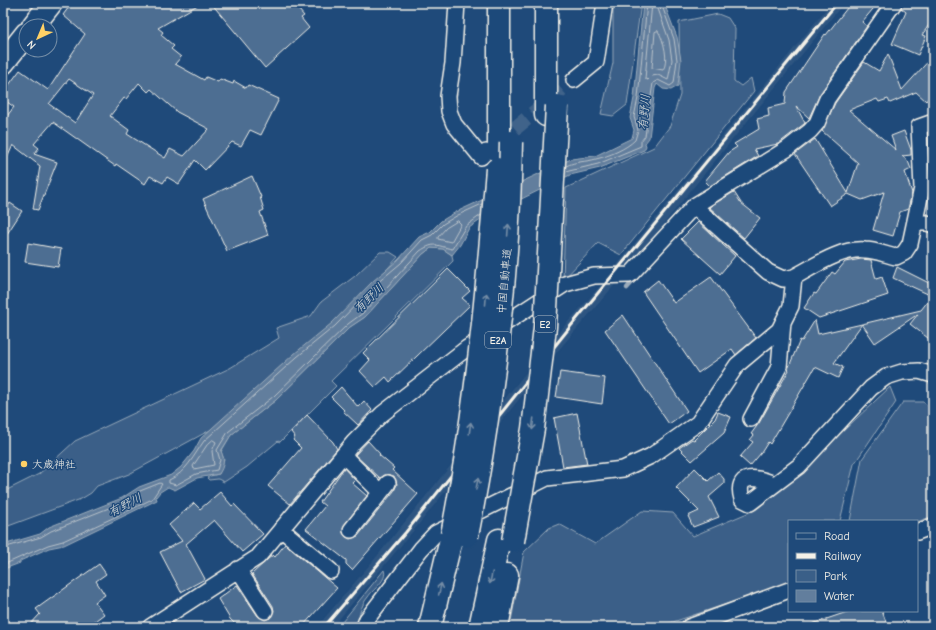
<svg xmlns="http://www.w3.org/2000/svg" width="936" height="630" viewBox="0 0 936 630" font-family="'Comic Neue','Klee One',sans-serif">
	<rect width="100%" height="100%" fill="#1f4a7a"/>
	<filter id="ink" filterUnits="userSpaceOnUse"><feTurbulence type="fractalNoise" baseFrequency=".025" numOctaves="2"/><feDisplacementMap in="SourceGraphic" scale="8" xChannelSelector="R" yChannelSelector="G"/><feConvolveMatrix kernelMatrix="1 2 1 2 8 2 1 2 1" color-interpolation-filters="sRGB"/></filter>
	<g filter="url(#ink)">
		<path fill="#2d5581" d="M831 3 843 4 626 270H613Z
			M617 282 556 353 419 524 335 624 332 627H317L378 555 559 332 603 283Z"/>
		<path fill="#3a5f88" stroke="#97a8b8" d="M613 3H641L627 105 613 116 601 114 613 63Z
			M718 14 728 18 735 29 734 81 741 86 751 78 754 91 621 255 598 243 563 280 566 188 654 147 670 126 680 95 679 22Z
			M431 248 443 249 452 255 453 261 331 381 336 386 280 442 278 441 247 467 224 482 218 479 209 480 207 478 210 476 219 474 224 459 221 452 231 435 276 400 350 327 365 317 423 254Z
			M380 252H390L398 257 340 321 212 429 129 474 97 486 91 493 81 499 3 528V492L39 474 75 441 230 368 279 338 276 328 311 316 321 302 355 276Z
			M890 387 896 402 854 464 840 521H789V583L658 627H510L524 552 549 528 559 524 595 544 642 511 673 513 693 536 757 509 789 482Z
			M903 402H923L933 409V516L917 522 850 521 862 459Z
			M384 570C388 580 373 589 368 597 361 605 359 616 356 627H338Z"/>
		<path fill="#627e9d" stroke="#9cacbb" d="M643 3H664L677 37 681 60 678 86 671 90 663 89 657 84 655 88 649 138 645 143 646 146 644 150 600 168 570 175 485 217 469 228 460 245 452 255 443 249 431 248 423 254 365 317 350 327 276 400 231 435 221 451C225 460 224 466 219 474L197 478 175 490 168 487 160 492 156 497 157 500 64 545 49 548 20 561V563L4 569 3 571V545L40 534 49 527 122 498 139 487 171 475 181 467 194 451 201 438 294 354 332 323 373 281 398 260 419 237 430 232 441 221 456 212 571 159 595 156 632 138 634 130 630 118 634 98Z"/>
		<g fill="none" stroke-linecap="round" stroke-linejoin="round">
			<path stroke="#bac3ca" stroke-width="1" d="M652 3 645 79 648 80 652 76 658 75 668 80 672 60 669 40 656 3
				M658 31C664 40 669 61 663 70L652 68 655 32Z
				M566 166C576 161 586 162 596 159 609 156 626 149 635 140L638 130 634 117 638 98 647 3
				M565 172 598 164 641 146V141L645 136 653 83 658 80 670 86 674 83 677 60 674 39 661 3
				M481 215 466 226 452 249C437 246 435 241 420 251L363 313 348 324 274 396 228 432 217 450 220 460 217 470 196 474 176 485 169 483V480C186 473 194 455 204 441L297 357 335 326 376 284 401 263 422 240 432 235 443 224 458 215 482 204
				M458 221 461 224 451 242 438 239V237L446 228Z
				M213 440 216 442 212 451 214 465 194 469 193 466 207 445Z
				M3 548 41 537 51 531 124 502 140 491 160 483 162 484 152 499 130 510 63 541 48 545 3 565"/>
			<path stroke="#9cacbb" stroke-width="4.5" d="M627 288 636 278"/>
		</g>
		<path fill="#4d6e92" stroke="#f4f1e8" fill-rule="evenodd" d="M72 3H201L158 28 163 32 161 35 174 46 171 49 181 57 175 64 204 80 206 77 218 82 220 79 233 84 234 81 246 88 248 85 279 99 261 135 250 130 241 146 232 142 205 170 195 160 179 184 167 177 163 183 150 176 145 184 116 164 115 166 53 122 34 144 39 148 34 154 57 162 38 210 33 209 40 166 13 145 3 167V121L14 107 3 99V93L20 70 48 90 85 34 63 15ZM69 79 93 95 75 123 49 104ZM139 83 148 92 151 89 177 112 209 129 184 156 170 149 165 158 127 134 129 130 110 116 124 98 126 99Z
			M211 3H293L304 16 301 18 309 28 265 68Z
			M851 3H878L862 22 867 26 820 94 809 118 796 106 805 123 804 124 778 144 754 149 758 156 710 186 705 181 729 152 737 147 734 144 759 129 757 119 769 116 768 108 785 104 786 92 825 34 826 35Z
			M903 3H926L933 9V19L922 35 926 36 918 55 892 44 906 12 901 8Z
			M888 54 902 90 933 56V93L926 101 916 92 890 103 888 99 879 102 877 99 849 110 896 150 891 136 904 131 911 150V155L902 156 908 161 911 169 905 172 912 193 908 209 900 212 893 236 873 230 884 192 862 200 848 194 830 206 795 154 815 139 848 193 858 163 822 131 835 103 864 62 879 71Z
			M252 176 261 197H260L264 210 260 212 268 235 227 251 203 199Z
			M734 192 741 203 760 218 744 238 709 207Z
			M10 203 22 211 3 240V214Z
			M698 222 735 256 720 274 681 239Z
			M28 243 61 249 58 267 25 262Z
			M861 259 871 260 876 279 882 277 888 295 819 318 804 308 814 293 816 294 832 272 835 274 845 262Z
			M897 267 927 282 933 287V342L910 324 918 314 875 343 862 324 921 310 932 296 893 278Z
			M448 269 470 291 462 298 470 305 390 382 386 377 375 387 360 371 370 360 363 353Z
			M711 277 756 338 736 355 732 349 698 373 643 292 658 280 674 303Z
			M623 315 687 411 669 424 605 330Z
			M815 320 818 334 862 324 834 363 843 367 838 378 815 367 770 444 768 442 761 453 750 466 740 457 753 442 750 440 754 435 751 434 759 423 789 370 788 369 800 340 802 341Z
			M560 372 605 378 602 404 556 397Z
			M341 387 358 407 364 401 372 410 358 425 343 411 344 410 331 397Z
			M718 412 731 417 724 433 692 461 679 448 692 439 694 440 715 419Z
			M577 413 587 464 563 467 554 418Z
			M307 415 333 442 337 449 290 504 268 486 301 448 293 440 295 437 291 432Z
			M368 441 380 454 379 455 394 468 392 470 418 494 352 570 346 564V560L306 529 325 506 320 502 344 468 355 480 352 483 367 496 344 525 343 533 346 537 350 539 358 536 394 491 397 484 394 476 385 475 380 478 355 455Z
			M695 468 708 481 718 472 724 479V484L709 497 719 517 693 527 688 516 699 511 676 488Z
			M220 492 232 506 234 504 263 534 242 552 214 520 186 544 205 579 181 592 160 552 182 541 169 525 194 503 200 509Z
			M285 544 337 588 302 627H238L230 619 218 599 237 585 258 616 265 620 270 618 274 611 273 606 252 574 268 559 273 555 275 557Z
			M99 564 106 574 96 581 105 595 95 602 104 614 87 627H28L40 614 36 609Z
			M850 611H882L888 627H809V625Z"/>
		<g fill="none" stroke-linecap="round" stroke-linejoin="round">
			<path stroke="#3f638a" stroke-width="15" stroke-dasharray="15 8" stroke-linecap="butt" d="M497 143 574 80"/>
			<defs>
				<path id="minor" d="M457 3 453 63 448 96 449 111 454 124 481 157 486 152
					M574 80 596 62 605 3
					M915 223H927L933 225
					M794 277C815 266 840 248 865 250 875 250 886 255 896 257L904 253 910 244 922 188 919 127 933 122
					M751 419 779 367 783 322
					M343 455 380 492
					M774 484C758 477 734 472 742 499L750 503 799 466 871 388 886 377 902 372 919 371 933 375
					M281 529 331 571
					M351 530 388 483
					M917 532 933 526
					M238 569 265 611
					M150 627 258 557 354 442 382 414 467 348 565 284 594 276 630 275 694 206 787 149 810 131 817 123 827 99 894 3
					M364 627 367 619 421 549 436 533 547 478 623 469 651 456 698 423 737 365 779 330 791 306 794 277 783 279 768 272 694 206
					M689 627 789 590"/>
				<path id="primary" d="M33 26 51 3
					M3 63 26 34"/>
				<path id="motorway" d="M546 115V3
					M499 152V3
					M430 627 452 535
					M480 627 499 540
					M497 627 507 575"/>
			</defs>
			<use href="#minor" stroke="#f4f1e8" stroke-width="18"/>
			<use href="#primary" stroke="#f4f1e8" stroke-width="25"/>
			<use href="#motorway" stroke="#f4f1e8" stroke-width="25"/>
			<use href="#minor" stroke="#1f4a7a" stroke-width="15"/>
			<use href="#primary" stroke="#1f4a7a" stroke-width="22"/>
			<use href="#motorway" stroke="#1f4a7a" stroke-width="22"/>
			<path stroke="#f4f1e8" stroke-width="3" d="M324 627 406 532 570 327 837 3"/>
			<defs>
				<path id="motorway-bridge" d="M452 535C476 414 487 292 497 169
					M467 536C492 406 509 275 511 142
					M513 541 533 429 545 327 557 106"/>
			</defs>
			<use href="#motorway-bridge" stroke="#f4f1e8" stroke-width="25" stroke-linecap="butt"/>
			<use href="#motorway-bridge" stroke="#1f4a7a" stroke-width="22"/>
		</g>
		<defs><path id="oneway-shaft" d="M-6 0H5M1.5-3L5.5 0L1.5 3" fill="none" stroke-width="1.6" stroke-linecap="round" stroke-linejoin="round"/></defs>
		<g stroke="#748da6">
			<use href="#oneway-shaft" transform="translate(508 230) rotate(-86)"/>
			<use href="#oneway-shaft" transform="translate(486 299) rotate(-85)"/>
			<use href="#oneway-shaft" transform="translate(533 424) rotate(97)"/>
			<use href="#oneway-shaft" transform="translate(470 428) rotate(-82)"/>
			<use href="#oneway-shaft" transform="translate(477 484) rotate(-79)"/>
			<use href="#oneway-shaft" transform="translate(491 578) rotate(102)"/>
			<use href="#oneway-shaft" transform="translate(440 589) rotate(-77)"/>
		</g>
	</g>
	<circle fill="#ffd166" stroke="#1f4a7a" stroke-width="1.5" cx="24" cy="464" r="4"/>
	<g text-anchor="middle" stroke-width="3" stroke-linejoin="round" paint-order="stroke">
		<g fill="#1f4a7a" stroke="#b4bfc7" stroke-width="1">
			<rect x="535" y="316" width="20" height="16" rx="3"/>
			<rect x="485" y="332" width="26" height="16" rx="3"/>
		</g>
		<g font-size="10" font-weight="bold" fill="#f4f1e8">
			<text x="545" y="328">E2</text>
			<text x="498" y="344">E2A</text>
		</g>
		<g font-size="11" fill="#f4f1e8" stroke="#1f4a7a">
			<text transform="translate(504 281) rotate(-85)" y="4">中国自動車道</text>
		</g>
		<g font-size="11" fill="#f4f1e8" stroke="#1f4a7a" text-anchor="start">
			<text x="32" y="468">大歳神社</text>
		</g>
		<g font-size="12" font-style="italic" fill="#dee0dd" stroke="#1f4a7a">
			<text transform="translate(644 112) rotate(-85)" y="4">有野川</text>
			<text transform="translate(369 298) rotate(-44)" y="4">有野川</text>
			<text transform="translate(125 505) rotate(-27)" y="4">有野川</text>
		</g>
	</g>
	<rect width="936" height="630" fill="none" stroke="#1f4a7a" stroke-width="16"/>
	<rect x="8" y="8" width="920" height="614" fill="none" stroke="#f4f1e8" stroke-width="1.5" filter="url(#ink)"/>
	<rect x="788" y="520" width="130" height="92" fill="#1f4a7a" stroke="#748da6"/>
	<rect x="796" y="533" width="20" height="6" fill="#1f4a7a" stroke="#748da6"/>
	<text x="824" y="540" font-size="12" fill="#f4f1e8">Road</text>
	<rect x="796" y="553" width="20" height="6" fill="#f4f1e8" stroke="#748da6"/>
	<text x="824" y="560" font-size="12" fill="#f4f1e8">Railway</text>
	<rect x="796" y="570" width="20" height="12" fill="#3a5f88" stroke="#748da6"/>
	<text x="824" y="580" font-size="12" fill="#f4f1e8">Park</text>
	<rect x="796" y="590" width="20" height="12" fill="#627e9d" stroke="#748da6"/>
	<text x="824" y="600" font-size="12" fill="#f4f1e8">Water</text>
	<g transform="translate(38 38) rotate(224)"><circle r="19" fill="#1f4a7a" stroke="#748da6"/>
	<path d="M0-3L7 15L0 10L-7 15Z" fill="#ffd166"/>
	<text y="-6" font-size="11" font-weight="bold" text-anchor="middle" fill="#f4f1e8">N</text>
	</g>
</svg>
